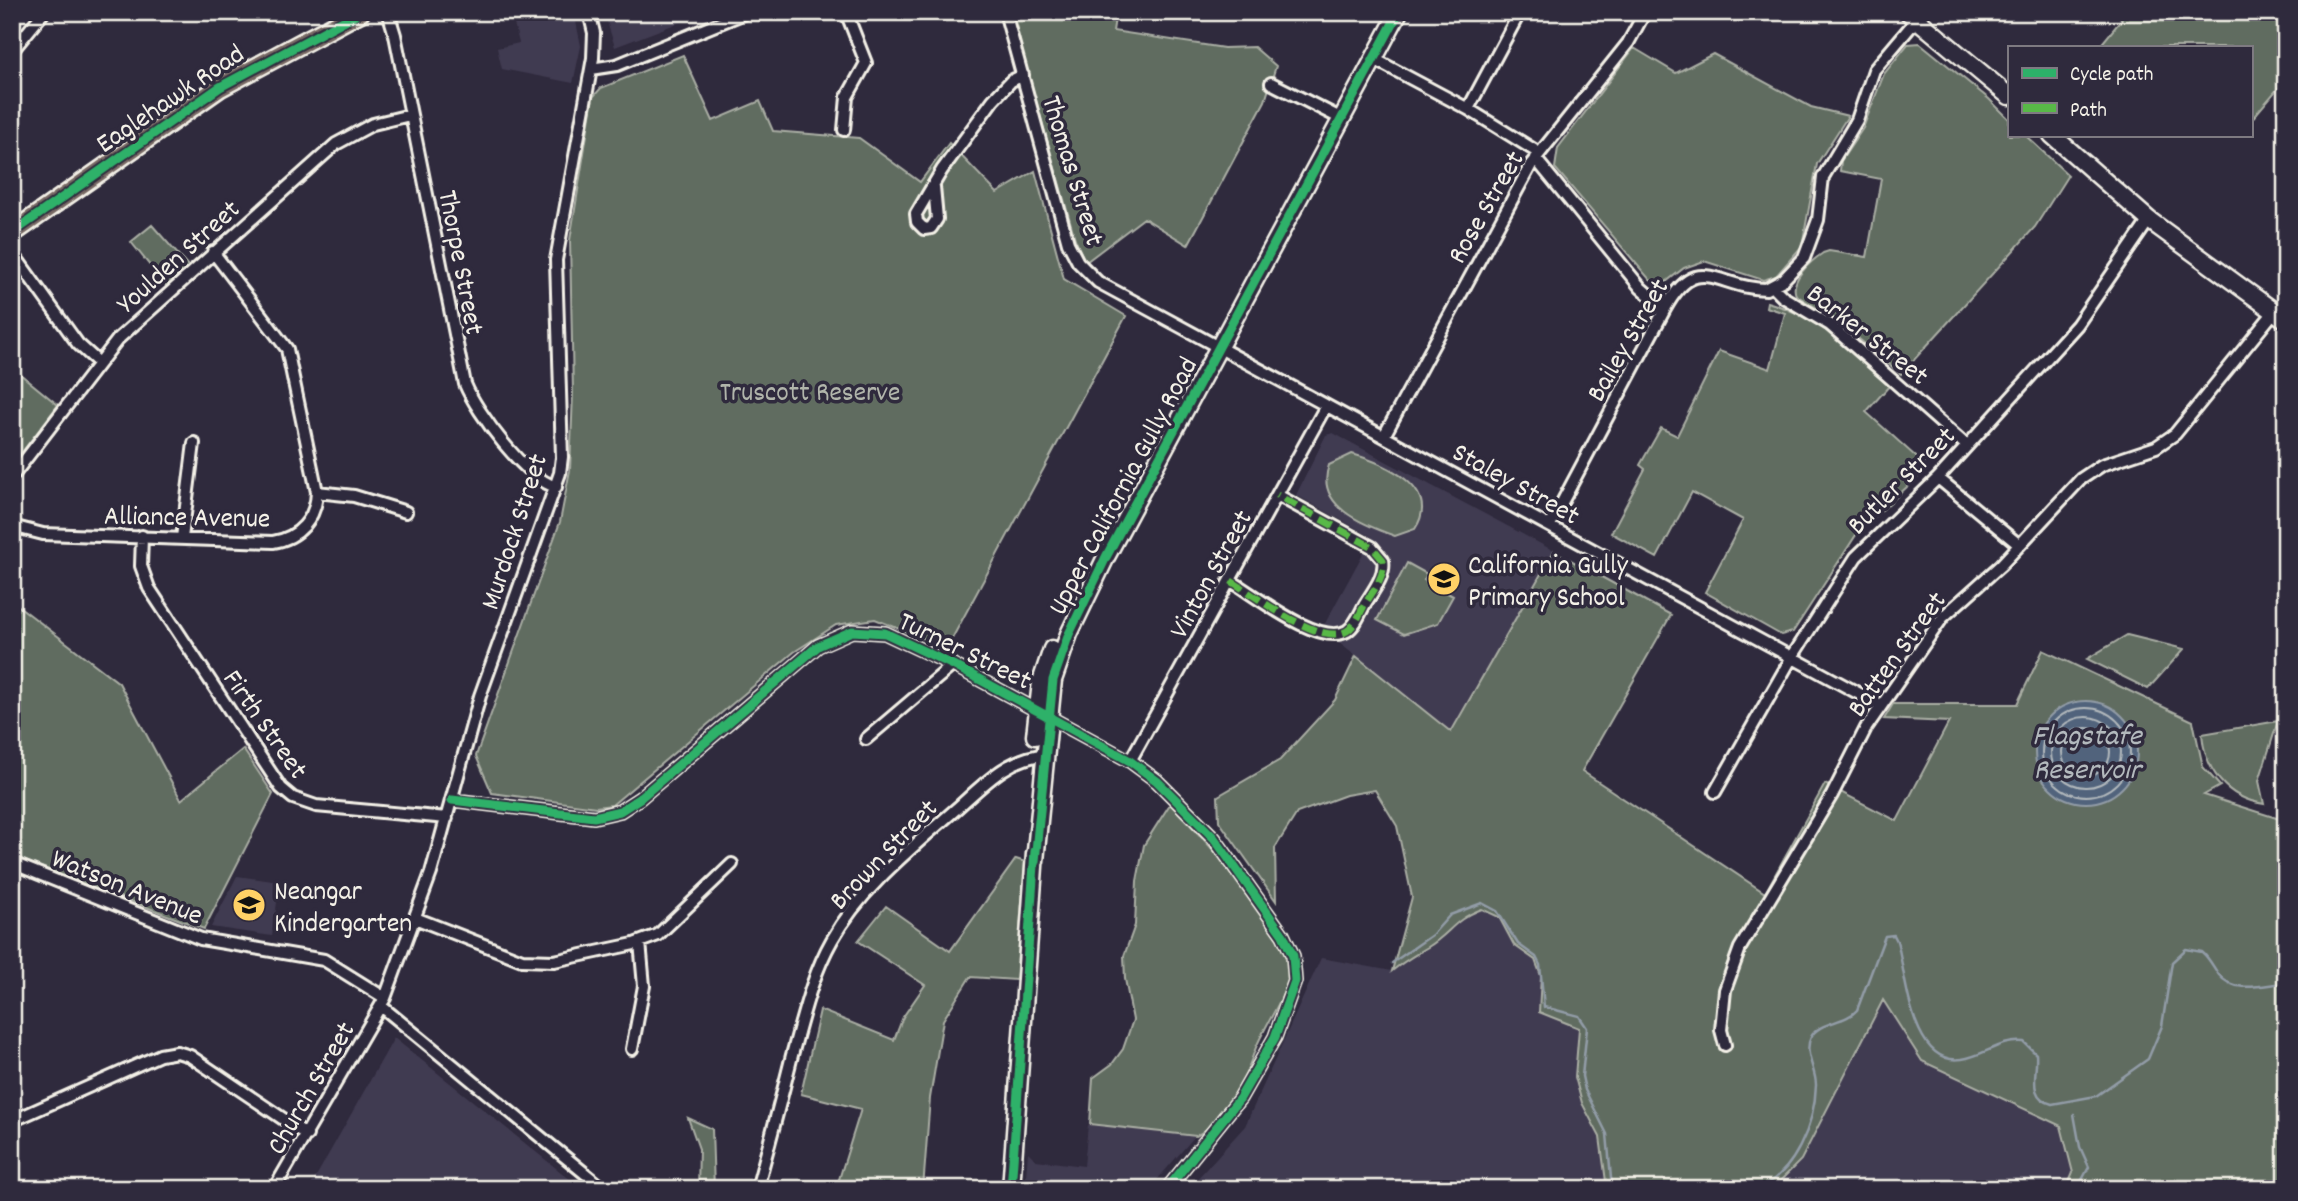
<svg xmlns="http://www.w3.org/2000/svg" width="2298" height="1201" viewBox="0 0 2298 1201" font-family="Dekko,sans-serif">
	<rect width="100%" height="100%" fill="#2f2a3d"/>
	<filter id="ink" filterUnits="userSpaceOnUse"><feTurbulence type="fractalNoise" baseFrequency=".0143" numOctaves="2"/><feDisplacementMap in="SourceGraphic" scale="14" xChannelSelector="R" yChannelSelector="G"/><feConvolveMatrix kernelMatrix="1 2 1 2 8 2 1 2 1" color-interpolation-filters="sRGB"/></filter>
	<g filter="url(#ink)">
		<path fill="#413b51" d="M511 12H574L581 46 573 83 502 69 497 48 519 43Z
			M604 12H707L615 47Z
			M1333 433 1554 551 1450 732 1322 629 1372 537 1296 495 1326 435Z
			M237 876 280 882 272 936 211 927Z
			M1482 909 1499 917 1514 945 1535 960 1541 976 1539 1012 1579 1028 1575 1077 1582 1103 1600 1137 1607 1189H1188L1245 1126 1321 958 1392 971 1408 957 1430 946 1462 917Z
			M1883 999 1922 1061 2061 1125 2073 1173 2065 1189H1769L1801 1160Z
			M394 1038 582 1189H309Z
			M1088 1125 1195 1136 1149 1189H1025L1028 1152 1036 1160 1084 1166Z"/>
		<path fill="#606c61" stroke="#aaaea4" stroke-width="2" d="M1011 12H1116L1113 31 1224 48 1254 47 1276 66 1265 101 1188 245 1144 218 1086 262 1084 260 1075 239Z
			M2115 12H2286V79L2251 120V47H2099L2122 19Z
			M1920 43 1989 99 2009 119V135H2025L2068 175 2035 227 1901 374 1835 319 1796 295C1789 280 1811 261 1823 253L1829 251 1867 257 1881 179 1840 171 1841 161 1863 128 1884 74 1908 44Z
			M1634 48 1676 73 1713 54 1811 107 1848 116 1817 164 1802 246 1776 276 1763 280 1704 261 1684 268 1662 285 1650 280 1555 168 1558 148Z
			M683 55 713 121 760 101 773 131 859 138 920 182 949 143 997 193 1035 171 1064 279 1126 316 947 648 875 619 836 625 794 652 612 805 596 807 492 793 476 756 560 522 570 470 573 393 570 240 593 97 601 88Z
			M152 225 189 267 167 287 131 242Z
			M1767 302C1818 316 1852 350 1890 385L1866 412 1924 464 1917 472 1920 475 1858 532 1793 632 1781 635 1705 592 1743 520 1692 492 1657 558 1611 533 1645 469 1640 465 1661 428 1677 436 1719 351 1770 369 1785 313 1766 307Z
			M14 369 58 405 12 465V372Z
			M1352 454C1384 463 1442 488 1415 529L1395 536C1364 525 1314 506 1329 465Z
			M1554 551 1671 615 1582 771 1765 893 1825 784 1897 821 1949 722 1884 719 1893 704H2017L2043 650 2193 721 2203 767 2220 786 2204 795 2286 821V1189H2066L2073 1173 2061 1126 1922 1061 1883 1000 1801 1160 1775 1186 1607 1189 1600 1137 1582 1103 1575 1077 1579 1028 1539 1012 1541 976 1535 960 1514 945 1499 917 1482 909C1453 920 1451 933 1428 947 1415 955 1404 961 1392 971L1412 897 1397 826 1375 790 1346 795 1297 813 1275 848 1276 901 1219 821 1218 796 1280 760 1335 700 1356 656 1451 732Z
			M1407 563 1427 574 1424 580 1453 596 1438 623 1404 634 1377 620Z
			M12 601 119 683 181 800 243 749 273 794 204 929 12 856Z
			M2127 635 2184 649 2148 689 2087 659Z
			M2278 721 2259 781 2264 804C2226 798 2205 770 2202 734Z
			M1170 804C1200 834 1295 935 1289 977 1287 994 1262 1030 1255 1050 1243 1083 1229 1118 1196 1136L1090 1124 1093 1078 1112 1064 1123 1049 1133 1020 1125 979 1124 956 1135 925 1137 881 1144 845Z
			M1016 859 1025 862 1016 980 970 977 943 1020 930 1098 923 1189H836L861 1109 801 1094 820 1010 894 1040 903 1017 925 985 858 941 886 906 950 951Z
			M688 1118 712 1129 714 1189H698L699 1149Z"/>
		<path fill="#51647c" stroke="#929ca7" stroke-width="2" d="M2035 752a51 51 0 1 1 102 0a51 51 0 1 1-102 0Z"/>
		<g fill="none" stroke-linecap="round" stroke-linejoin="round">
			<path stroke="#b3b9bd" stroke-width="2" d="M2042 752a44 44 0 1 1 88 0a44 44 0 1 1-88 0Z
				M2051 752a35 35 0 1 1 70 0a35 35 0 1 1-70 0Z
				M2062 752a24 24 0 1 1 48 0a24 24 0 1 1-48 0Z"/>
			<path stroke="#929ca7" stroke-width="2.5" d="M1392 963 1432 935 1450 915 1482 903 1497 911 1518 944 1536 957 1540 965 1544 1007 1579 1016 1587 1028 1582 1076 1585 1090 1607 1134 1612 1189
				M2074 1114 2080 1147 2089 1167 2077 1189
				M1756 1189C1794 1176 1815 1123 1816 1085 1816 1069 1803 1052 1811 1037 1819 1021 1845 1024 1857 1010L1885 936 1894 935 1897 941C1906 972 1910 1067 1962 1059 1984 1056 2001 1039 2024 1042L2036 1054C2038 1073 2026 1097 2052 1104L2096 1096 2148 1059 2162 1026 2172 962 2186 949 2202 952C2210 959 2213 967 2219 975 2235 995 2265 984 2286 983"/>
			<defs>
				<path id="street" d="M388 12 395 35 465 384C477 413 525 478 556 487
					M1005 12 1068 243 1078 262 1098 282 1880 705
					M12 51 44 12
					M1374 59 1468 109 1539 153
					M591 69 617 65 747 12
					M1271 83 1342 119
					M1468 109 1520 12
					M844 130 847 97 866 63 846 12
					M1535 158 1641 288 1665 309
					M934 187 937 219 931 228 924 229 917 222 916 214 942 170 993 100 1011 81 1023 75
					M12 252 78 344 98 362
					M1773 287 1783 297 1830 325 1966 445
					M1384 436 1532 163 1628 43 1645 12
					M12 477 118 339 336 144 373 124 410 115
					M1938 478 2018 544
					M317 492 354 496 406 512
					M1550 525 1665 309C1698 249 1717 289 1766 289L1783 280 1804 258 1818 220 1823 177 1857 120 1874 70 1923 12
					M12 526 43 534 273 542C299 538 316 519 317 492L287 349 213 252
					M142 536 141 566 149 588 281 788 293 798 316 806 447 818
					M182 538 194 443
					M1231 581C1256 596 1320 647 1347 631 1356 625 1360 613 1365 604 1373 591 1386 575 1383 560L1372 547 1277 495
					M866 739 953 665
					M1130 761 1326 406
					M1715 792 1792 657 1856 557 1938 478 2077 325 2149 220
					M452 800 594 817 620 811 640 798 818 646 852 631 885 633 953 665 1130 761 1157 781 1214 838 1283 935 1293 956 1295 981 1275 1037 1240 1098 1167 1189
					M12 863 201 939 324 960 385 998
					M415 918 522 960 554 961 634 944 658 935 732 864
					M381 1006 604 1189
					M1725 1045 1721 1030 1725 990 1740 948 1832 795 1866 728 1943 617 2001 565 2081 479 2102 465 2156 447 2175 434 2274 312
					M632 1049 644 986 640 942
					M12 1121 160 1055 177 1052 190 1056 307 1135
					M274 1189 385 998 431 873 480 696 560 473 562 457 556 260 593 58 594 33 589 12
					M757 1189C769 1144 781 1100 792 1055 803 1016 812 975 832 940 861 888 912 848 956 809 981 787 1009 756 1045 755"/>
				<path id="secondary" d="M1908 12 2009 96
					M2052 135 2149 220 2286 320
					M1035 736 1041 682 1052 649
					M1035 861 1053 680 1069 634 1106 557 1399 12
					M1011 1189 1035 853"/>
				<path id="primary" d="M12 233 220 87 360 12"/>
			</defs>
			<use href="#street" stroke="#f4f1e8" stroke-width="16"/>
			<use href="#secondary" stroke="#f4f1e8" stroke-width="21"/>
			<use href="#primary" stroke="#f4f1e8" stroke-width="23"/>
			<use href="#street" stroke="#2f2a3d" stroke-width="10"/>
			<use href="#secondary" stroke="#2f2a3d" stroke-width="16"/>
			<use href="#primary" stroke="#776864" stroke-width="18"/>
			<path stroke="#58b947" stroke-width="7" stroke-dasharray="14 7" stroke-linecap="butt" d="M1231 581C1256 596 1320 647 1347 631 1356 625 1360 613 1365 604 1373 591 1386 575 1383 560L1372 547 1277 495"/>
			<defs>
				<path id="cycleway" d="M12 233 220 87 360 12
					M452 800 594 817 620 811 640 798 818 646 852 631 885 633 953 665 1130 761 1157 781 1214 838 1283 935 1293 956 1295 981 1275 1037 1240 1098 1167 1189
					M1035 861 1053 680 1069 634 1106 557 1399 12
					M1011 1189 1035 851"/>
			</defs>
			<use href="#cycleway" stroke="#2f2a3d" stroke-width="13"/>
			<use href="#cycleway" stroke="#2db169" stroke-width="9"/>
		</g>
	</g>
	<defs>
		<symbol id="school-disc" viewBox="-11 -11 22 22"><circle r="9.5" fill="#ffd166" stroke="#2f2a3d"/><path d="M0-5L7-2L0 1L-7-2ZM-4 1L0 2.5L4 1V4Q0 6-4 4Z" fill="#111"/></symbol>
	</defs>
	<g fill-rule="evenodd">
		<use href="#school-disc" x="1425" y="560" width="38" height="38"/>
		<use href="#school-disc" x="230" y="886" width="38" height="38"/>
	</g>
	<g text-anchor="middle" stroke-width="7" stroke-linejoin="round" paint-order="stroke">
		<g font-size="28" fill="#f4f1e8" stroke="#2f2a3d">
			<text transform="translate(169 97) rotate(-34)" y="10">Eaglehawk Road</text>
			<text transform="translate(1075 170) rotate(73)" y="10">Thomas Street</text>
			<text transform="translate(1484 206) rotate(-60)" y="10">Rose Street</text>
			<text transform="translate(177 255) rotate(-42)" y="10">Youlden Street</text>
			<text transform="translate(463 262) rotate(79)" y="10">Thorpe Street</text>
			<text transform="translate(1869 333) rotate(38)" y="10">Barker Street</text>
			<text transform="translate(1626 339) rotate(-60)" y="10">Bailey Street</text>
			<text transform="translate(1900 479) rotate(-45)" y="10">Butler Street</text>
			<text transform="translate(1517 482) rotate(29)" y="10">Staley Street</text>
			<text transform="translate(1121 485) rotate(-62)" y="10">Upper California Gully Road</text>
			<text transform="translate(187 515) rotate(1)" y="10">Alliance Avenue</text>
			<text transform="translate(512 531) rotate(-72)" y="10">Murdock Street</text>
			<text transform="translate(1209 573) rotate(-61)" y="10">Vinton Street</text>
			<text transform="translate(966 649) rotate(26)" y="10">Turner Street</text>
			<text transform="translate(1895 653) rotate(-54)" y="10">Batten Street</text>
			<text transform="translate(267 723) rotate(55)" y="10">Firth Street</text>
			<text transform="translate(882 853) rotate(-46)" y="10">Brown Street</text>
			<text transform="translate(128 885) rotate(22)" y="10">Watson Avenue</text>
			<text transform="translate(309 1087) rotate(-60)" y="10">Church Street</text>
		</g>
		<g font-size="28" fill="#b1b5ab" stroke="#2f2a3d">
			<text x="810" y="400">Truscott Reserve</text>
		</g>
		<g font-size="28" fill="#f4f1e8" stroke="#2f2a3d" text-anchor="start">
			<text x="1468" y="573">California Gully<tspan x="1468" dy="32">Primary School</tspan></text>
			<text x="274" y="899">Neangar<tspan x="274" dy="32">Kindergarten</tspan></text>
		</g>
		<g font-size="30" font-style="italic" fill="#b3b9bd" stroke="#2f2a3d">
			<text x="2087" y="744">Flagstafe<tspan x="2087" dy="34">Reservoir</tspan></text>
		</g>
	</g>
	<rect width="2298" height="1201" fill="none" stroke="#2f2a3d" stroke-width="42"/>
	<rect x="21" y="21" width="2256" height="1159" fill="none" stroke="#f4f1e8" stroke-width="2.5" filter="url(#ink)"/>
	<rect x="2008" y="46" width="245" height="91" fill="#2f2a3d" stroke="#7e7a81" stroke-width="2"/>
	<rect x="2022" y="68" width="35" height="10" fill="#2db169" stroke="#7e7a81" stroke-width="2"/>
	<text x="2070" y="80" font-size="21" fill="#f4f1e8">Cycle path</text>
	<rect x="2022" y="103" width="35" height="10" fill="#58b947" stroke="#7e7a81" stroke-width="2"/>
	<text x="2070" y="116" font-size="21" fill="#f4f1e8">Path</text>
</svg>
